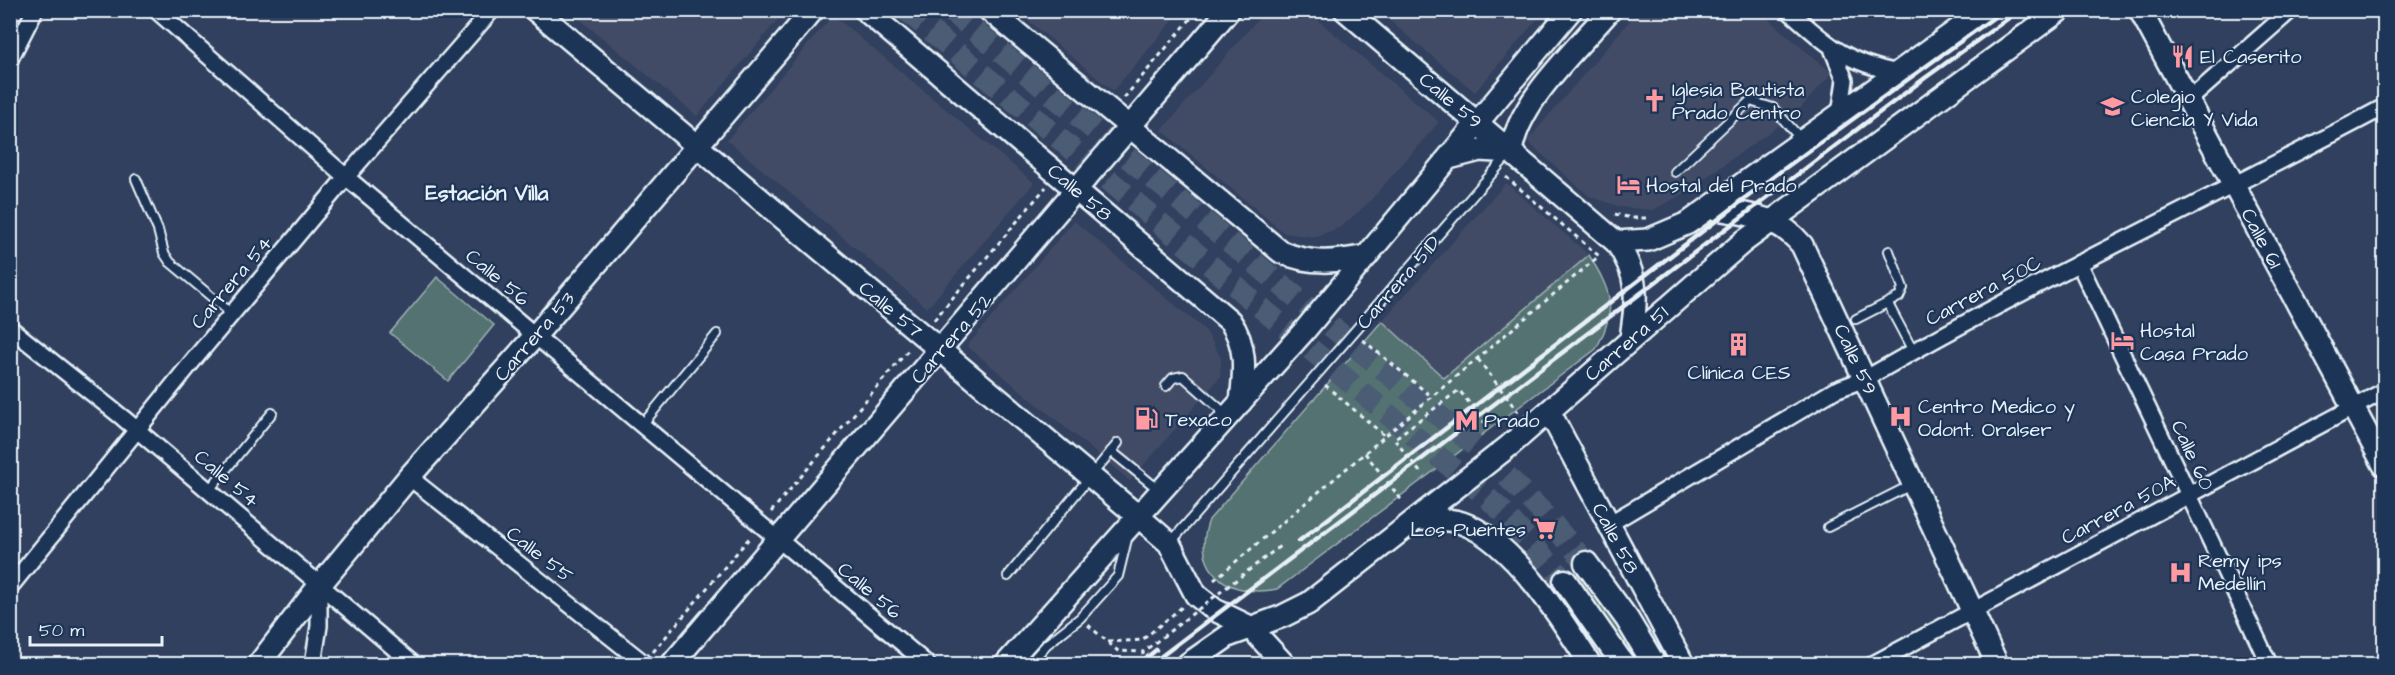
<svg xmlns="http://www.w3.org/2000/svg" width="2395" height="675" viewBox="0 0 2395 675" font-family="'Architects Daughter',sans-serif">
	<rect width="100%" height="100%" fill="#31405e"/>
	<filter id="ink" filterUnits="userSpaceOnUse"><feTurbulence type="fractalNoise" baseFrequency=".0167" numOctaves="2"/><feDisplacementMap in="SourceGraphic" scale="12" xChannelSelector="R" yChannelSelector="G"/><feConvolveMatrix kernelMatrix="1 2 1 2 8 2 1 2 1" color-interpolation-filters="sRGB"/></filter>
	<g filter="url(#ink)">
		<path fill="#424b66" d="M570 11H785L697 116Z
			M1017 11H1181L1113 91Z
			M1265 11H1307L1439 122 1369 202 1341 227 1314 237 1284 233 1162 130Z
			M1378 11H1544L1475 92Z
			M1638 11H1758L1832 73 1796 113 1683 194 1653 210 1621 207 1589 196 1527 141Z
			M833 15 1034 183 927 308 727 140Z
			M1506 183 1589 255 1444 378 1382 321Z
			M1074 221 1206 331 1221 358 1220 377 1130 481 967 346Z"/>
		<path fill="#537271" stroke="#9eb2b4" stroke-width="1.5" d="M1589 255C1612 293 1618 308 1596 349L1277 589C1230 599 1190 571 1209 520L1382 321 1444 378Z
			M437 277 494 325 448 381 390 333Z
			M1581 571 1644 664H1634L1574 578Z"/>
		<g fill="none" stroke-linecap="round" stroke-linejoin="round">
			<path stroke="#4c5b75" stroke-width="22" stroke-dasharray="22 11" stroke-linecap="butt" d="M906 10 1482 493 1502 511 1565 581
				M950 10 1485 454 1545 515 1586 563"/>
			<defs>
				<path id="lane" d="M1675 172 1750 101 1773 108 1801 139
					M136 179 158 230 164 253 170 262 232 314
					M1888 304 1913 351
					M1856 319 1899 297 1903 288 1889 251
					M1166 386 1173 378 1183 376 1227 415
					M642 425 717 334
					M1111 451 1159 490
					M209 490 272 413
					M1828 527 1913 484
					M1171 542 1508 155
					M1008 576 1118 443
					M1029 664 1047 644 1080 618 1118 576 1127 539"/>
				<path id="street" d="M156 10 346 177 927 664
					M1788 10C1828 45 1844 62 1898 73
					M1833 51 1845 80 1840 114
					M10 59 35 10
					M2188 101 2291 10
					M2079 263 2269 664
					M10 328 123 418 413 664
					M409 477 645 664
					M1609 524 1835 390 1865 379C2034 281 2212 199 2384 107
					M10 587 196 357 346 177 492 10
					M313 664 319 626V586
					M1873 664 2384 391"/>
				<path id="secondary" d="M535 10 1139 517 1169 543 1196 595 1215 610 1250 627 1284 664
					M865 10 1230 321C1248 347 1244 373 1241 402
					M989 10 1281 252C1311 265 1335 262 1367 256
					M1345 10 1616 242C1640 277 1637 298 1631 338
					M2140 10 2384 465
					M1449 158 1480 150 1511 152C1518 101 1577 49 1610 10
					M1711 208C1748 215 1776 214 1802 245L1997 664
					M1616 242 1648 240 1688 223 1985 10
					M1549 411 1683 664
					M1416 519C1431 520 1448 518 1462 523 1512 540 1563 621 1590 664
					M259 664 319 586 409 477 535 336 813 10
					M672 664 1229 10
					M1006 664 1305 330 1571 10
					M1188 664 1228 636 1283 616 1309 603 1509 446 1743 242 2060 10"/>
				<path id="primary" d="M1586 563 1627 619 1654 664
					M1565 581 1623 664"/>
			</defs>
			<use href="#lane" stroke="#e8f1f8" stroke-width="12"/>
			<use href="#street" stroke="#e8f1f8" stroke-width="20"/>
			<use href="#secondary" stroke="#e8f1f8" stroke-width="26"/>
			<use href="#primary" stroke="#e8f1f8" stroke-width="27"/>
			<path stroke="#e8f1f8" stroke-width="3" stroke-dasharray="4.5 4.5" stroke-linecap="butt" d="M1319 10 1328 17
				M1124 98 1198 10
				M1615 214 1631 218H1649
				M934 320 1046 187
				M1363 340 1432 397
				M1478 359 1518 412
				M1325 385 1385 436
				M1365 453 1403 502
				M1420 472 1394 439 1459 390 1485 423
				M771 512 910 348
				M1214 580 1599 256 1506 177
				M1088 625 1118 651 1143 652
				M1108 642 1142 640 1182 607
				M653 652 751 536"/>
			<use href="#lane" stroke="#1d3557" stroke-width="8"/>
			<use href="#street" stroke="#1d3557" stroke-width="15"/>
			<use href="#secondary" stroke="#1d3557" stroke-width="21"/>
			<use href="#primary" stroke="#1d3557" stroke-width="22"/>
			<path stroke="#e8f1f8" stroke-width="4.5" d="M1299 541 1781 171 2004 10
				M1139 664 1156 650
				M1151 664 1925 78 2020 10"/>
			<path stroke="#e8f1f8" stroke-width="3" stroke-dasharray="4.5 4.5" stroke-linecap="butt" d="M1143 664V652L1280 546"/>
		</g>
	</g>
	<defs>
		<symbol id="restaurant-bare" viewBox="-9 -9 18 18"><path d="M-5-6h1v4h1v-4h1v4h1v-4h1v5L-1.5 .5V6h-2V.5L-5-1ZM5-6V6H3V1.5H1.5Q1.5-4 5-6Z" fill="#ff9aa2" stroke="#1d3557" stroke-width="2.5" paint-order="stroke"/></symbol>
		<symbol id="church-bare" viewBox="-9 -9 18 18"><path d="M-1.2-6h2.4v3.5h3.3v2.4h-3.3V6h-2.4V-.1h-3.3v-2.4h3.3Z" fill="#ff9aa2" stroke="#1d3557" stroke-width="2.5" paint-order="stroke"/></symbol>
		<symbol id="school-bare" viewBox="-9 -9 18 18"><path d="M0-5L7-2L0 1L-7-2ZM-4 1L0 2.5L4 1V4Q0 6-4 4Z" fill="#ff9aa2" stroke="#1d3557" stroke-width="2.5" paint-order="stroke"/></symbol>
		<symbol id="hotel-bare" viewBox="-9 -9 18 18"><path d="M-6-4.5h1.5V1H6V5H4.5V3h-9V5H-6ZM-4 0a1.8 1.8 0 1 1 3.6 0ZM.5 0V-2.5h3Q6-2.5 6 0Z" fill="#ff9aa2" stroke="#1d3557" stroke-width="2.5" paint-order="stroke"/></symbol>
		<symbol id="building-bare" viewBox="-9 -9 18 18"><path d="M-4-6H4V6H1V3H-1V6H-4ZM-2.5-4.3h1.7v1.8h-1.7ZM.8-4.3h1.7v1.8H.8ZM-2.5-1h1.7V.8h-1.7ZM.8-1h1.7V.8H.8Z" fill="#ff9aa2" stroke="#1d3557" stroke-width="2.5" paint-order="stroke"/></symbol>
		<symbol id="hospital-bare" viewBox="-9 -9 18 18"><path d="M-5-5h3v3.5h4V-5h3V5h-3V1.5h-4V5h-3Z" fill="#ff9aa2" stroke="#1d3557" stroke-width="2.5" paint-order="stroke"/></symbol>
		<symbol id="fuel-bare" viewBox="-9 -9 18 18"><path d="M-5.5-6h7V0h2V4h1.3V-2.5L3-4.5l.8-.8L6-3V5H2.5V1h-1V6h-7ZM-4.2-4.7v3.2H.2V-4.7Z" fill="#ff9aa2" stroke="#1d3557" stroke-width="2.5" paint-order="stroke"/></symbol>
		<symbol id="metro-bare" viewBox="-9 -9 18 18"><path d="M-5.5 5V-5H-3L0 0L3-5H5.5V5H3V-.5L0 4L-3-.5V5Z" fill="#ff9aa2" stroke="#1d3557" stroke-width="2.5" paint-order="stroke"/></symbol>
		<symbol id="supermarket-bare" viewBox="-9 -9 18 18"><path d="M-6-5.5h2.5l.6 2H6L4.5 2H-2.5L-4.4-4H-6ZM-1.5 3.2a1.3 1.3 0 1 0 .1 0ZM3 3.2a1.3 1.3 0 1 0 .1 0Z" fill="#ff9aa2" stroke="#1d3557" stroke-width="2.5" paint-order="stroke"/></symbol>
	</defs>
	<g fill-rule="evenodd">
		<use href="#restaurant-bare" x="2166" y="40" width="33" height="33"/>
		<use href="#church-bare" x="1638" y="84" width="33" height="33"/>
		<use href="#school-bare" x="2096" y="90" width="33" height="33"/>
		<use href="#hotel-bare" x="1612" y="168" width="33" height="33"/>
		<use href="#hotel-bare" x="2106" y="324" width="33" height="33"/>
		<use href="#building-bare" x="1722" y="328" width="33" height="33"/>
		<use href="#hospital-bare" x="1884" y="400" width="33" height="33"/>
		<use href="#fuel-bare" x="1130" y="402" width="33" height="33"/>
		<use href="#metro-bare" x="1450" y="404" width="33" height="33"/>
		<use href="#supermarket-bare" x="1528" y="512" width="33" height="33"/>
		<use href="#hospital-bare" x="2164" y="556" width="33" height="33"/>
	</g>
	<g text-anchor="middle" stroke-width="4.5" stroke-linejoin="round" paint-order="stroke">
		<g font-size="20" fill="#e8f1f8" stroke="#1d3557" text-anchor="start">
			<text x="2200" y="63">El Caserito</text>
			<text x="1672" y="96">Iglesia Bautista<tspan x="1672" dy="23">Prado Centro</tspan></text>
			<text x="2131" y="103">Colegio<tspan x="2131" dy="23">Ciencia Y Vida</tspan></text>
			<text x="1646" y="192">Hostal del Prado</text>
			<text x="2140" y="337">Hostal<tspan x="2140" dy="23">Casa Prado</tspan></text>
			<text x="1739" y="379" text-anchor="middle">Clínica CES</text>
			<text x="1918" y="413">Centro Medico y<tspan x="1918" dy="23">Odont. Oralser</tspan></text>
			<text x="1165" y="426">Texaco</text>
			<text x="1484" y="427">Prado</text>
			<text x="1526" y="536" text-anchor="end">Los Puentes</text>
			<text x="2198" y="567">Remy ips<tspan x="2198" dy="23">Medellín</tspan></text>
		</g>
		<g font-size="20" fill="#e8f1f8" stroke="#1d3557">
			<text transform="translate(1451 100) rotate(40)" y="7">Calle 59</text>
			<text transform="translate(1080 192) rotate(40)" y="7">Calle 58</text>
			<text transform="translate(2262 238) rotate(62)" y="7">Calle 61</text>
			<text transform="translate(498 277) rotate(40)" y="7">Calle 56</text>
			<text transform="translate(231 282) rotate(-50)" y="7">Carrera 54</text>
			<text transform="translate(1398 282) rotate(-49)" y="7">Carrera 51D</text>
			<text transform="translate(1983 290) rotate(-28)" y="7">Carrera 50C</text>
			<text transform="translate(891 309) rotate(40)" y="7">Calle 57</text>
			<text transform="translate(534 336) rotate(-49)" y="7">Carrera 53</text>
			<text transform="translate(951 338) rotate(-49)" y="7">Carrera 52</text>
			<text transform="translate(1626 343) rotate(-41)" y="7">Carrera 51</text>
			<text transform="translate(1856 359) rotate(65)" y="7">Calle 59</text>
			<text transform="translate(2193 455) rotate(65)" y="7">Calle 60</text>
			<text transform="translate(227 478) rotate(40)" y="7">Calle 54</text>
			<text transform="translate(2118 509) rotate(-28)" y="7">Carrera 50A</text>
			<text transform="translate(1616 538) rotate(62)" y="7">Calle 58</text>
			<text transform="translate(540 554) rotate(38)" y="7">Calle 55</text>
			<text transform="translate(870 590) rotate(40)" y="7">Calle 56</text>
		</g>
		<g font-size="21" font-weight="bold" fill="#e8f1f8" stroke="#1d3557">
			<text x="487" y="200">Estación Villa</text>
		</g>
	</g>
	<rect width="2395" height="675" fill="none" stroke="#1d3557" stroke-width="36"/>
	<rect x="18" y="18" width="2359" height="639" fill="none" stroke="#e8f1f8" stroke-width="2" filter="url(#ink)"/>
	<path d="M30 636v9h132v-9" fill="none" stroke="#e8f1f8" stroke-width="3"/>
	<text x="39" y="636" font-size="18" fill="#e8f1f8" stroke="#1d3557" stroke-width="4.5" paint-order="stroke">50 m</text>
</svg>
